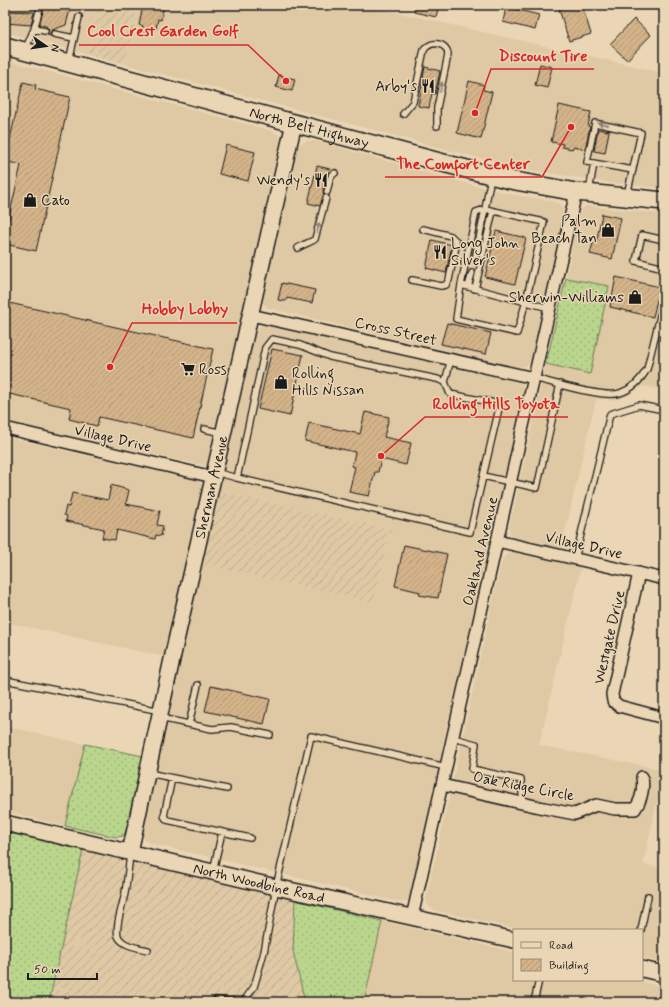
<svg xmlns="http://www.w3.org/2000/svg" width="669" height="1007" viewBox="0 0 669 1007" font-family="Mynerve,sans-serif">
	<defs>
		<pattern id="industrial-furrows" width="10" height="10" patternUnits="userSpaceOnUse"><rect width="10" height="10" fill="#dfc8a4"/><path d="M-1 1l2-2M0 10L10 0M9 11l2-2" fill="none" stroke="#bfab8d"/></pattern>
		<pattern id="grass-dots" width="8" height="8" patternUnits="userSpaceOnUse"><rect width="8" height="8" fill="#bad58c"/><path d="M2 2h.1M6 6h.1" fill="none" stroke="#9fb678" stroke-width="1.8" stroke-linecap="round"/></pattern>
		<pattern id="building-hatch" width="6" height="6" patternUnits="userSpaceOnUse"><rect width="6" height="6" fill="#d4b389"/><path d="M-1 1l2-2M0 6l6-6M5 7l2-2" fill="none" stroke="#b59976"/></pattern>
	</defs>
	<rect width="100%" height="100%" fill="#ead6b4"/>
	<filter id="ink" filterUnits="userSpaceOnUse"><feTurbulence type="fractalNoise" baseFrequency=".025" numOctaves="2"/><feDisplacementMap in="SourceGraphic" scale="8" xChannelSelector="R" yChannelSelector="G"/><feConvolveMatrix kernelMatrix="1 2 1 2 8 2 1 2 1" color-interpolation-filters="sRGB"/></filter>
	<g filter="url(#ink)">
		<path fill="#dfc8a4" d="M5 5H99L88 54 5 32Z
			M138 5H364L664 73V188L612 183 530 170 475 157 125 64Z
			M5 60 272 131 279 135 281 141 209 464 205 466 5 421Z
			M307 141H316L461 182 515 195 553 201 560 204 563 211 562 221 530 362 526 366 517 367 268 308 263 303V296L296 149 300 144Z
			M586 206 664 214V390L643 386 630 394 621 399 611 400 596 399 561 549 514 538 510 534 509 528 546 364 589 374 609 286 566 278 579 215 582 209Z
			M265 325 518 382 523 385 524 391 447 726 411 896 407 901 400 902 149 843 144 839 142 832 202 564 374 603 391 529 219 491 255 331 260 326Z
			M5 437 199 481 204 486 203 493 166 657 5 622Z
			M512 552 581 567 539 745 664 770 643 864 664 869V963L642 958V930H522L434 910 428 905 426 900 502 560 507 554Z
			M5 726 85 744 65 826 5 811Z
			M382 921 514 952V980H634L664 987V1002H364Z"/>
		<path fill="url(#industrial-furrows)" d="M99 5H138L125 64 88 54Z
			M219 491 391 529 374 603 202 564Z
			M83 850 295 900 293 951 305 1002H49Z"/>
		<path fill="url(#grass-dots)" stroke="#6b7854" d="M566 278 609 286 590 374 546 364Z
			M85 744 143 756 126 831 123 836 116 837 65 826Z
			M5 832 83 850 49 1002H5Z
			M295 900 382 921 364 1002H305L293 951Z"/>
		<path fill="url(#building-hatch)" stroke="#1c1c1c" d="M45 5H71L66 25 52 30 50 33V36L47 35 49 30 46 26 39 25Z
			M143 5H164L161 20 158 19 156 29 151 28 150 33 142 31 143 26 139 25Z
			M415 5H439L436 17 414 12Z
			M570 5H582L591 34 569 41 559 9Z
			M506 7 539 15 535 30 503 22Z
			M5 11 34 12 31 25 5 23Z
			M634 19 651 35 627 60 610 44Z
			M540 64 552 67 547 88 535 85Z
			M425 67 440 71 435 94 432 93 429 108 418 106Z
			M279 75 295 79 292 91 276 87Z
			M469 81 484 85 483 90 492 92 481 139 457 133Z
			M23 82 36 85 35 89 70 97 36 251 5 244V235L21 165 5 161Z
			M559 105 591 112 588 126 590 127 585 149 573 147 572 149 562 147 563 144 551 142Z
			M598 129 609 131 605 153 594 151Z
			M226 145 255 152 248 181 219 174Z
			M317 166 330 169 325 180 323 191 324 195 320 206 308 203Z
			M602 214 621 218 612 259 590 254 593 243H596Z
			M496 231 526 238 515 284 485 277Z
			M432 240 452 245 446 273 426 268Z
			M616 277 660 287 653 317 610 307Z
			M282 283 315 290 312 303 287 298 286 301 278 300Z
			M5 302 213 349 193 438 99 417 97 426 69 419 71 408 5 393Z
			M447 323 491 333 486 354 441 344Z
			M272 349 303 355 290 416 258 409Z
			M365 412 389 417 384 437 411 443 406 465 381 459 378 472H375L369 496 349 492 355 467 352 466 355 452 305 441 309 423 360 434Z
			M111 485 129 490 126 504 160 511 157 525 163 526 161 536 156 535 155 539 117 530 115 540 102 538 104 529 66 521 67 516 64 515 66 506 69 507 72 493 108 500Z
			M404 545 447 554 438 598 419 595 420 592 395 586Z
			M211 686 270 699 264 724 205 711Z"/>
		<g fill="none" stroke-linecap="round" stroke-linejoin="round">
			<defs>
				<path id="lane" d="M34 29 45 31
					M54 34 74 38
					M25 50 34 29 41 5
					M69 61 79 17
					M403 114 413 102 424 50C431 40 447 42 448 55L437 108V126
					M491 177 485 209 476 212 461 285 549 308
					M327 192C329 185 329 176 335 173
					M589 192 594 163
					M627 195 641 133 595 123 587 162 633 170
					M664 240 642 235 636 261 664 268
					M298 248C303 244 310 243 315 239L326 198
					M412 280 441 286 446 285 449 280 456 246V241L451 236 423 229
					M461 285 456 319 517 333 526 301 544 222 485 209 475 259
					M468 287 472 273
					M475 289 493 211
					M656 332 664 334
					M534 378C551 382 605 399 620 393 632 389 641 380 647 369L664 300
					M445 382 451 359
					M204 429 223 433
					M215 472 237 478 470 532 500 404 450 394 445 382 437 379 330 357 300 345 272 339 265 348 237 478
					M483 476 537 488 560 384
					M575 559 610 414 639 405 664 410
					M5 680 161 711
					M160 718 212 729 231 727 270 735
					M189 724 198 685
					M453 738 476 744 472 769 521 780 523 804
					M148 773 227 789
					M172 778 164 816 167 820 250 838
					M130 853C129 866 127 880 125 893 123 904 115 926 118 936 122 946 139 948 148 950
					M213 871 222 832
					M641 930 648 896
					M216 1000 241 1002
					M243 1002 254 987 264 952 276 887 311 736 446 767
					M534 1002 539 980"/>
				<path id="street" d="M251 315 534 378
					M5 428 213 477
					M497 541 664 579
					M639 573 612 694 613 701 619 706 664 718
					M442 785 544 808 575 814 596 805 615 809H635C642 799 644 789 642 777
					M412 917 576 192"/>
				<g id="secondary">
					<path id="s1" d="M5 823 276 887 514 940"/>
					<path id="s2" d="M130 852 176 641 294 123"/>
					<path d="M642 969 664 974"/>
				</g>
				<g id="primary">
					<path id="s3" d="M5 46 447 164 510 180 576 192 664 201"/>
				</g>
			</defs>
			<use href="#lane" stroke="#1c1c1c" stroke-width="8"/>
			<use href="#street" stroke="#1c1c1c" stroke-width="14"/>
			<use href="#secondary" stroke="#1c1c1c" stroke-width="18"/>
			<use href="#primary" stroke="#1c1c1c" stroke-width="20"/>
			<use href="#lane" stroke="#ead6b4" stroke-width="5.5"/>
			<use href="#street" stroke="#ead6b4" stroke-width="11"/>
			<use href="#secondary" stroke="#ead6b4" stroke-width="15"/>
			<use href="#primary" stroke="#ead6b4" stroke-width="17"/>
		</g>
		<defs><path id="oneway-solid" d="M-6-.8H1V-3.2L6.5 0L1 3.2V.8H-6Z"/></defs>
		<g fill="#8d8270">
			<use href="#oneway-solid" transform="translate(441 87) rotate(-78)"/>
			<use href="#oneway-solid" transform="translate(603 124) rotate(-167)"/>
			<use href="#oneway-solid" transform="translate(318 228) rotate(-77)"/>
		</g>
	</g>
	<defs>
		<symbol id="restaurant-bare" viewBox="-9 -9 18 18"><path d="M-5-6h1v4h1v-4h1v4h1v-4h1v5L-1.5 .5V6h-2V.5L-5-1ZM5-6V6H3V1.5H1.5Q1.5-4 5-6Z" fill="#1c1c1c" stroke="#ead6b4" stroke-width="2.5" paint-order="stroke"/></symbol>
		<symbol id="shop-bare" viewBox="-9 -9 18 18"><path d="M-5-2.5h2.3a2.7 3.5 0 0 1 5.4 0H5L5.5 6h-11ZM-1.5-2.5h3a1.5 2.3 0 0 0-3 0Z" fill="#1c1c1c" stroke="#ead6b4" stroke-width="2.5" paint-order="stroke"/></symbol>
		<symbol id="supermarket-bare" viewBox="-9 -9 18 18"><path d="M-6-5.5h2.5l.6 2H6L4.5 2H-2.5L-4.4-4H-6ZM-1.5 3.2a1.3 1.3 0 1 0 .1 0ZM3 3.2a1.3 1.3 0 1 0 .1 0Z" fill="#1c1c1c" stroke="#ead6b4" stroke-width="2.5" paint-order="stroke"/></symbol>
	</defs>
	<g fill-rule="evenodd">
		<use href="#restaurant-bare" x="418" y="76" width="20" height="20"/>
		<use href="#restaurant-bare" x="311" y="170" width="20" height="20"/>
		<use href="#shop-bare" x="20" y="190" width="20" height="20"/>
		<use href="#shop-bare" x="598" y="220" width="20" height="20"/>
		<use href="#restaurant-bare" x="430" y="242" width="20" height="20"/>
		<use href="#shop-bare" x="625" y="287" width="20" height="20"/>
		<use href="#supermarket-bare" x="178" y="359" width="20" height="20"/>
		<use href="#shop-bare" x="271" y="372" width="20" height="20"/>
	</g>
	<g text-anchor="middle" stroke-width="3" stroke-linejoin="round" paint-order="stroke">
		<g font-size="15" fill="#1c1c1c" stroke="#ead6b4" text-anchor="end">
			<text x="417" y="91">Arby's</text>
			<text x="310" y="185">Wendy's</text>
			<text x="41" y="205" text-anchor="start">Cato</text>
			<text x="597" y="226">Palm<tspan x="597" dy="17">Beach Tan</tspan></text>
			<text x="451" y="248" text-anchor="start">Long John<tspan x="451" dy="17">Silver's</tspan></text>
			<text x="624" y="302">Sherwin-Williams</text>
			<text x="199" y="374" text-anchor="start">Ross</text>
			<text x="292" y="378" text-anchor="start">Rolling<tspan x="292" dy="17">Hills Nissan</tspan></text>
		</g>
		<g font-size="15" fill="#1c1c1c" stroke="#ead6b4">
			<text dy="5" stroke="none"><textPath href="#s3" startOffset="315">North Belt Highway</textPath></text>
			<text transform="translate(396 331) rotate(13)" y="5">Cross Street</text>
			<text transform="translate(113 438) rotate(13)" y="5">Village Drive</text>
			<text dy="5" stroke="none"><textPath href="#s2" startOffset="374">Sherman Avenue</textPath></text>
			<text transform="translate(584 545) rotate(13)" y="5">Village Drive</text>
			<text transform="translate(480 551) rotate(-77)" y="5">Oakland Avenue</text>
			<text transform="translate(609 637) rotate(-77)" y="5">Westgate Drive</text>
			<text transform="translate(524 786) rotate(11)" y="5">Oak Ridge Circle</text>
			<text dy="5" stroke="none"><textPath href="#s1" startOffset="261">North Woodbine Road</textPath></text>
		</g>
	</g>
	<path fill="none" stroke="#d62828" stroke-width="1.5" d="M286 81L248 45H79M475 113L491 69H594M571 127L542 177H385M110 367L132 323H237M381 456L425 417H568"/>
	<g fill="#d62828" stroke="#ead6b4" stroke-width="1.5">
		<circle cx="286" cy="81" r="4"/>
		<circle cx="475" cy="113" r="4"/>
		<circle cx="571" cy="127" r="4"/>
		<circle cx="110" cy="367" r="4"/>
		<circle cx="381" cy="456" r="4"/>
	</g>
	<g font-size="16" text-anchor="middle" font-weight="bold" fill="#d62828" stroke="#ead6b4" stroke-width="3" stroke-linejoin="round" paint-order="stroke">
		<text x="163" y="36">Cool Crest Garden Golf</text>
		<text x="543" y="61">Discount Tire</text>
		<text x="463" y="169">The Comfort Center</text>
		<text x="185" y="314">Hobby Lobby</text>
		<text x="496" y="409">Rolling Hills Toyota</text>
	</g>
	<rect width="669" height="1007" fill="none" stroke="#ead6b4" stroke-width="20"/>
	<rect x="10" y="10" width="649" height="987" fill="none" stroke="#1c1c1c" stroke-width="1.5" filter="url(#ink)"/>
	<rect x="513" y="929" width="130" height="52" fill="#ead6b4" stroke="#988c77"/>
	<rect x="521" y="942" width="20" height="6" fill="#ead6b4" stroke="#988c77"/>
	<text x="549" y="949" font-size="12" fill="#1c1c1c">Road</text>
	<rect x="521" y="959" width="20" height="12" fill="url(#building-hatch)" stroke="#988c77"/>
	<text x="549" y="969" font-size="12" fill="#1c1c1c">Building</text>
	<g transform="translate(46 46) rotate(103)" stroke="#ead6b4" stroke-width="3" paint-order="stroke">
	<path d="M0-3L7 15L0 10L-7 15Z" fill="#1c1c1c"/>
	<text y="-6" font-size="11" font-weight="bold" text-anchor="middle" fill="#1c1c1c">N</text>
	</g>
	<path d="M28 973v6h69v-6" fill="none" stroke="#1c1c1c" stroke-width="2"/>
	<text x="34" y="973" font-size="12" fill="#1c1c1c" stroke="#ead6b4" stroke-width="3" paint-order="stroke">50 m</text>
</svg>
